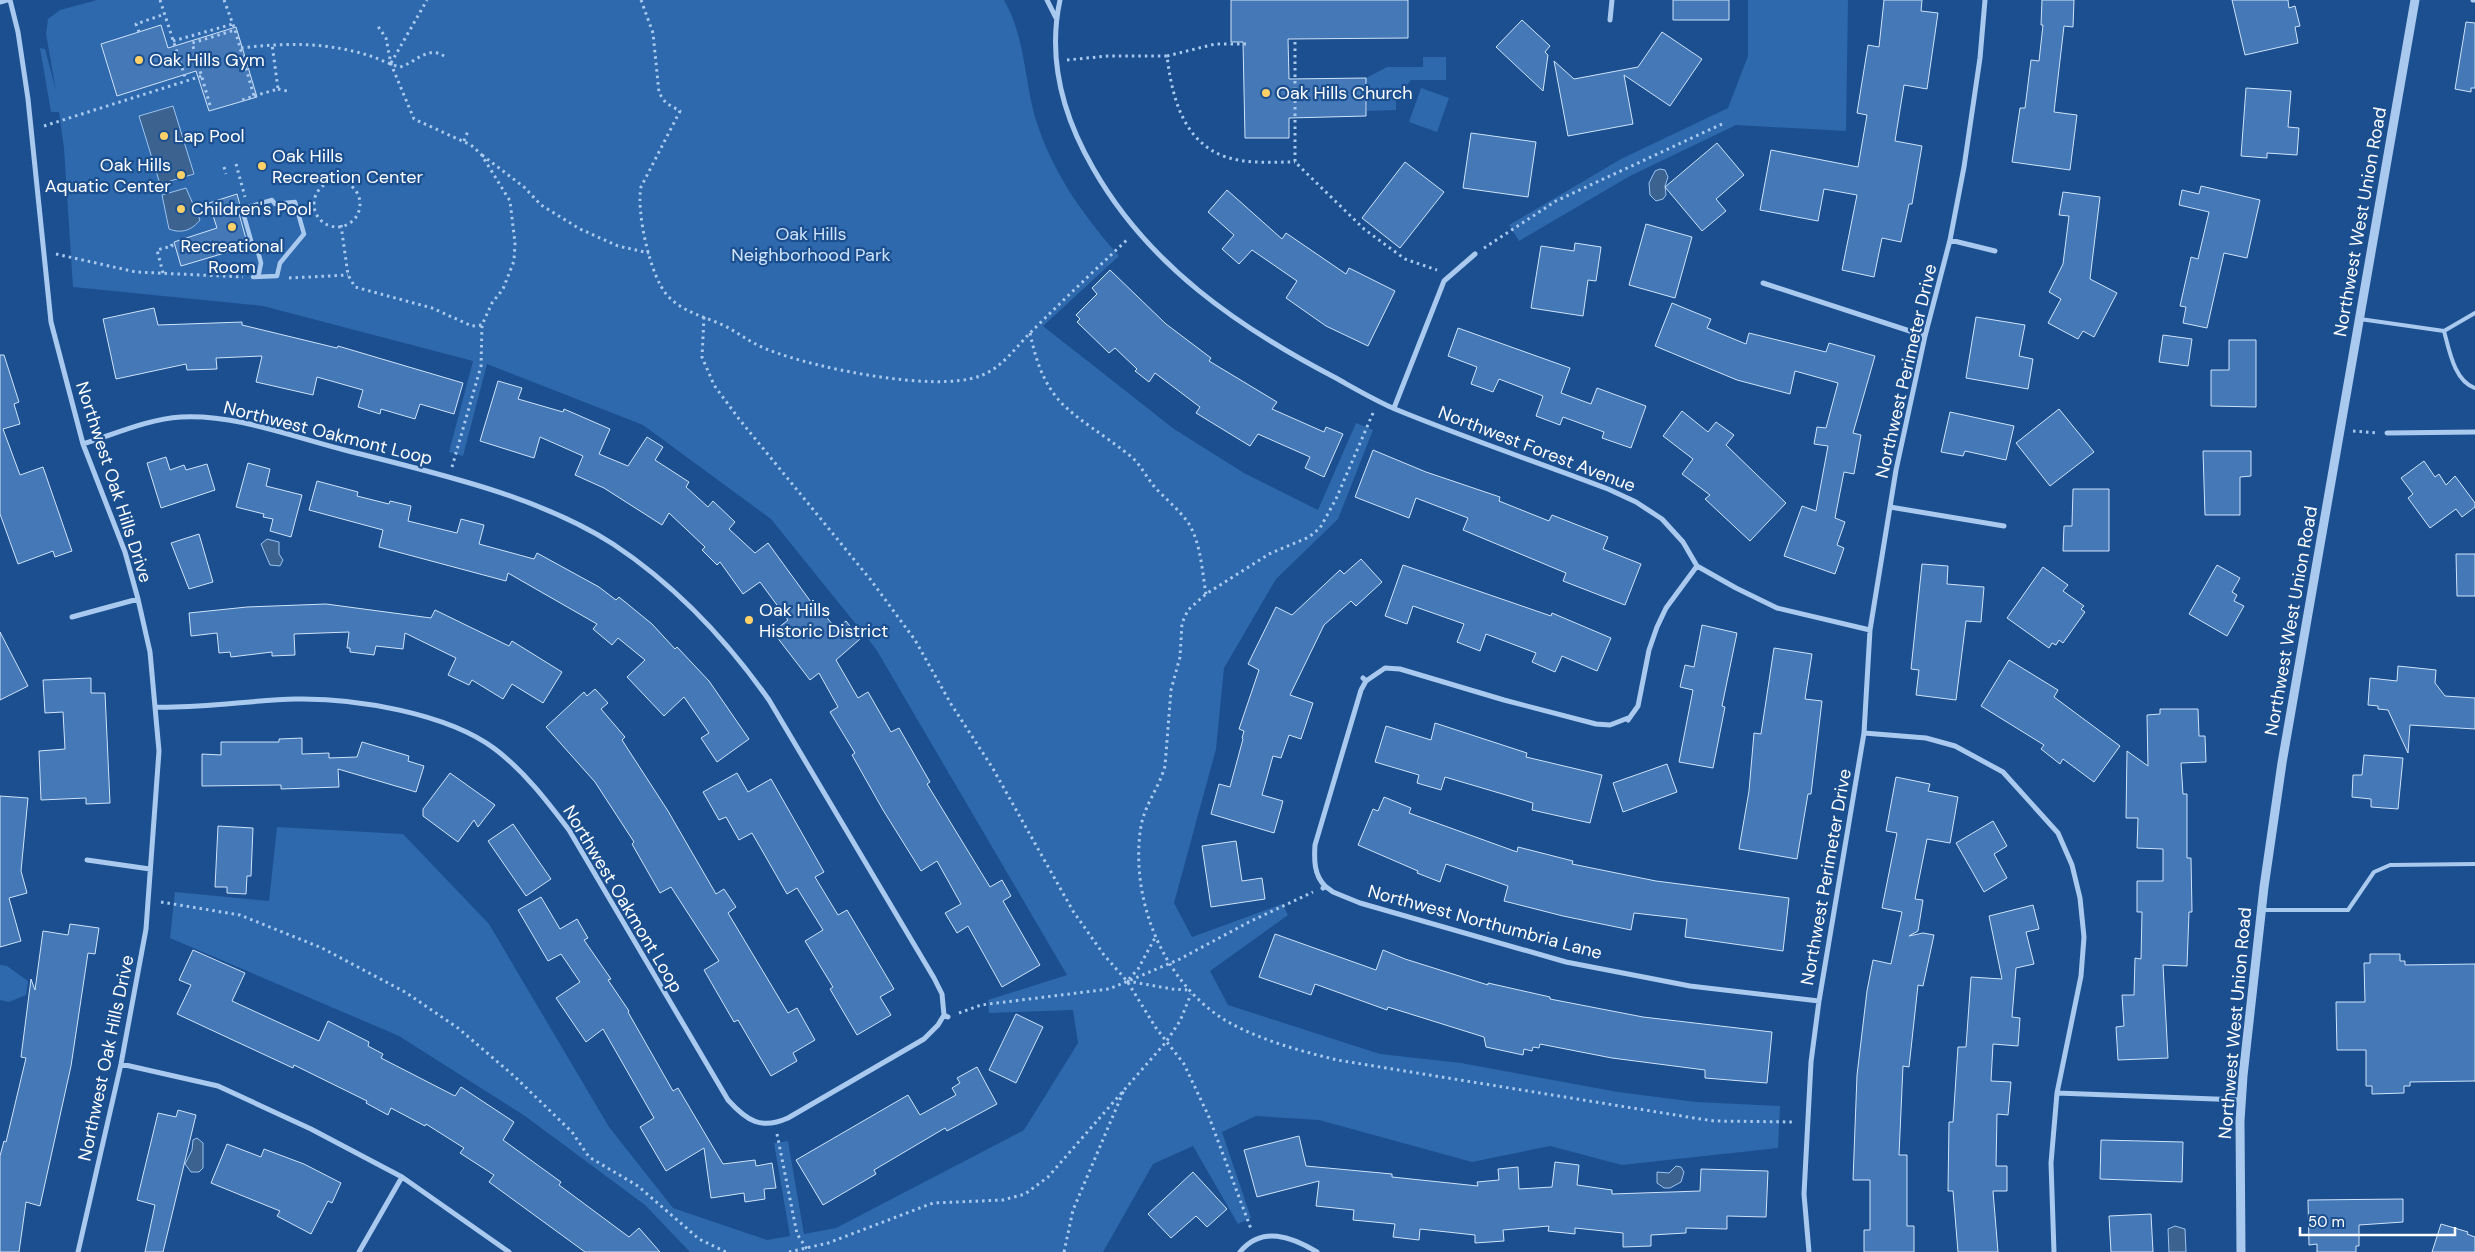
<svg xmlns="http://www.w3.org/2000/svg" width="2475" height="1252" viewBox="0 0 2475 1252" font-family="'DM Sans',sans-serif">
	<rect width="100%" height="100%" fill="#1b4f8f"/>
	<path fill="#2e69ad" d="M97 0H1004C1025 36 1024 78 1035 117 1051 170 1082 214 1119 256L1043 326 1174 429 1244 473 1318 510 1356 423 1373 430 1338 519 1276 579 1224 668 1216 749 1174 903 1192 937 1282 904 1288 915 1210 971 1228 1005 1380 1054 1461 1063 1618 1092 1696 1102 1780 1106 1778 1148 1622 1165 1550 1146 1472 1162 1319 1120 1256 1116 1222 1132 1251 1218 1238 1224 1193 1146 1153 1164 1103 1252H690L645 1205 525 1116 399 1036 170 938 175 892 269 901 277 827 403 834 489 924 609 1127 673 1208 767 1240 790 1236 774 1143 788 1141 804 1234 836 1228 1024 1130 1078 1043 1073 1010 989 1013 988 1000 1067 975 876 649 771 519 643 425 487 364 463 456 449 452 473 361 263 306 73 287 64 148 59 112H51L40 48 45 49 56 91 46 34 48 19 60 10Z
		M1748 0H1848L1846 131 1736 125 1630 176 1519 241 1509 225 1621 159 1728 108 1748 56Z
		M1423 57H1446V80H1411L1396 100V110L1367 111 1366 78 1387 67H1423Z
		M1421 88 1449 98 1437 132 1409 122Z
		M0 965 7 966 28 981 26 995 9 1002 0 1000Z"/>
	<path fill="#3c6290" stroke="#9cc4f0" d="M173 106 194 174 160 184 139 116Z
		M1660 169 1665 170 1668 177 1665 186 1666 195 1663 199 1656 201 1650 195 1649 183 1655 171Z
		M186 188 200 220C192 230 182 234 169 229L162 195Z
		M267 539 279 542V554L283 560 280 566 270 565 261 544Z
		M197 1138 203 1143V1168L199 1172H191L185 1164 192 1150 193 1140Z
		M1676 1166 1681 1167 1684 1172 1681 1182 1670 1188H1664L1657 1183V1172L1669 1173Z
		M2175 1226 2185 1229 2186 1252H2169L2168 1229Z"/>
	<path fill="#4478b7" stroke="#cfe3fa" d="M1231 0H1408V38L1288 39 1289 79 1366 78V116L1289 118V138H1245L1243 42H1231Z
		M1673 0H1729V20H1673Z
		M1884 0H1922L1921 11 1938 13 1927 89 1904 85 1895 141 1922 146 1912 204H1909L1901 242 1882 238 1874 277 1842 270 1857 195 1824 189 1818 221 1760 210 1771 150 1858 167 1867 115 1857 113 1868 45 1879 47Z
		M2042 0H2074L2073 27 2064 26 2054 112 2077 115 2070 170 2012 162 2020 108H2025L2031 60 2039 61 2043 25H2041Z
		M2232 0H2288L2289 8 2295 6 2300 26 2295 27 2298 43 2245 55Z
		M1522 20 1550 46 1545 52 1548 55 1543 91 1496 47Z
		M2466 22 2475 23V88H2471V92L2455 89Z
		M161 25 168 48 236 27 257 97 209 111 196 71 117 96 101 44Z
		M1662 32 1702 59 1670 106 1624 75 1633 124 1568 136 1554 61 1574 79 1638 67Z
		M2246 88 2291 91 2288 127 2299 128 2297 155 2267 153V158L2241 156Z
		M1471 133 1536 142 1528 197 1463 188Z
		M1717 143 1744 175 1716 199 1726 211 1702 231 1665 187Z
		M1405 162 1444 192 1400 248 1362 218Z
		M2201 186 2260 200 2247 258 2224 253 2207 328 2183 323 2186 307 2180 306 2191 257 2198 259 2209 212 2179 205 2182 190 2199 194Z
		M1227 190 1282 239 1286 233 1346 274 1349 268 1395 291 1368 346 1326 326 1286 298 1297 281 1252 250 1239 264 1222 249 1234 235 1208 212Z
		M2063 192 2100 197 2090 279 2117 293 2094 337 2083 331 2078 339 2048 323 2061 299 2049 292 2063 264 2069 216 2059 215Z
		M237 194 240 205 238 210 248 246 181 266 174 242 217 228 209 203Z
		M1646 224 1692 237 1675 298 1629 285Z
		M1575 243 1601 247 1596 281 1588 280 1583 316 1531 308 1541 246 1574 251Z
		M1110 270 1166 324 1211 358 1209 361 1277 402 1272 409 1324 432 1326 427 1343 434 1324 477 1305 468 1310 457 1258 434 1250 446 1196 413 1200 407 1155 373 1149 382 1135 371 1137 369 1115 348 1109 353 1077 322 1080 319 1076 315 1097 294 1092 288Z
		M1672 303 1711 319 1707 328 1746 344 1749 333 1826 352 1829 343 1875 356 1853 433 1861 435 1854 474 1844 472 1835 518 1845 522 1837 545 1844 548 1835 574 1784 556 1802 506 1816 511 1828 446 1814 444 1817 427 1826 428 1838 383 1795 371 1790 394 1737 380 1655 346Z
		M154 308 158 325 242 322V325L337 348 338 346 463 383 454 414 420 404 415 419 381 409 380 414 358 407 363 390 317 377 313 395 256 382 262 356 216 358 217 369 187 370 186 364 116 379 103 319Z
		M1976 317 2025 325 2019 356 2033 359 2028 389 1966 378Z
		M1458 328 1570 368 1561 393 1591 404 1597 388 1646 406 1631 448 1602 438 1604 432 1563 417 1560 425 1536 416 1543 396 1499 379 1493 392 1471 384 1477 367 1448 356Z
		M2163 335 2192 339 2188 366 2159 362Z
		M2229 340H2256V407L2211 406V370H2229Z
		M0 355H4L19 402 14 404 20 424 3 429 20 475 43 467 72 551 55 557 53 551 18 564 0 514Z
		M498 381 522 388 518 399 563 412 564 409 610 429 599 454 628 466 647 437 663 447 655 460 689 482 686 487 708 507 713 501 735 522 729 529 755 553 768 543 811 602 813 600 836 629 846 621 860 639 836 660 858 698 868 692 891 732 899 728 930 782 927 784 990 887 1002 880 1011 896 1003 901 1040 965 1002 987 968 926 957 933 945 913 961 904 937 861 921 871 883 810 852 755 855 753 830 712 838 707 819 673 810 680 773 632 788 620 760 582 743 594 720 562 717 565 702 550 705 547 669 513 662 525 604 488 575 475 583 456 540 437 534 458 480 441Z
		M2059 409 2094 452 2050 486 2016 443Z
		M1682 411 1708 432 1716 422 1734 435 1726 445 1786 503 1750 541 1705 499 1710 495 1682 474 1693 459 1663 436Z
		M1950 412 2014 426 2006 460 1965 451 1963 456 1941 452Z
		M1373 450 1426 472 1500 497 1499 501 1549 521 1552 515 1608 537 1603 549 1641 564 1625 605 1563 581 1566 573 1463 530 1468 518 1416 498 1409 518 1355 497Z
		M2203 451H2251V476L2240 477V515H2205Z
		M166 457 170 470 184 465 186 470 207 464 215 490 161 508 147 463Z
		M2424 461 2435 477 2439 474 2446 485 2455 476 2475 503V507L2462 517 2456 509 2430 528 2408 498 2413 494 2401 478Z
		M248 463 270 469 266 486 302 495 291 537 270 531 273 519 263 517 264 514 236 507Z
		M317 481 358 492 357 496 389 504 390 501 411 506 408 521 457 533 461 519 484 525 479 544 534 559 537 553 599 587 616 600 619 597 652 624 675 649 677 647 709 681 749 739 717 762 701 738 709 733 684 697 664 716 627 677 645 660 618 638 612 645 593 629 597 624 508 573 506 581 379 547 383 530 309 510Z
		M2073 489H2109V551H2063L2064 526H2072Z
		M199 534 213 582 189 589 171 543Z
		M2456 554H2475V596H2457Z
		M1361 559 1382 582 1356 606 1351 601 1324 625 1290 695 1313 703 1301 739 1289 735 1281 758 1273 756 1262 795 1283 801 1274 833 1211 814 1219 784 1230 787 1243 739 1242 738 1244 731 1239 729 1259 670 1248 664 1276 607 1292 615 1340 570 1344 574Z
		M1922 564 1948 566 1947 584 1984 587 1981 622 1966 621 1956 700 1916 695 1919 670 1911 669Z
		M1403 565 1551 616 1552 613 1611 638 1597 671 1562 656 1555 672 1532 662 1536 653 1486 634 1480 651 1457 642 1464 624 1413 606 1407 624 1385 616Z
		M2217 565 2240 578 2232 592 2237 595 2234 601 2244 606 2227 636 2189 614Z
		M2043 567 2068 585 2063 591 2084 606 2081 609 2085 612 2063 643 2059 640 2056 645 2052 643 2049 648 2007 618Z
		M326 604 431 618 435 610 509 646 512 641 562 672 543 703 512 684 503 699 472 680 469 685 448 675 456 658 405 633 403 649 376 646 374 655 350 652V648H347L349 632 294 634 295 655 272 656V652L231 657 230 652 219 653 217 633 191 636 189 613 247 607Z
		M1702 625 1737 633 1722 706 1725 707 1713 768 1679 762 1693 690 1680 687 1685 665 1694 667Z
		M0 632 28 686 0 700Z
		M1774 648 1812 654 1805 699 1822 701 1811 794H1808L1797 859 1739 849 1749 791 1754 733 1761 734Z
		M2009 660 2058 690 2054 697 2120 746 2094 782 2063 759 2060 764 2041 749 2044 745 1981 706Z
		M2398 666 2436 670 2435 683 2445 696 2475 698V729L2410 725 2408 753 2388 710 2378 709V706L2368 705 2370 678 2397 681Z
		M91 678V693H105L110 803 86 804V798L41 800 39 751 65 749 63 712 45 713 43 680Z
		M595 689 608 703 601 709 625 737 622 740 668 811 716 894 724 889 736 907 728 913 788 1013 797 1008 815 1040 793 1053 797 1061 771 1076 738 1020 734 1022 704 970 719 961 671 887 660 893 632 844 634 842 595 782 546 727 584 692 587 696Z
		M2160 709H2198L2199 736H2205L2206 762 2181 763 2183 794H2187V858H2191L2192 912H2189L2187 966 2163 965 2168 1058 2118 1060 2116 1027 2124 1026 2122 995H2134L2135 958 2141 959 2142 912H2137V881H2163V849L2137 848 2138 818H2126L2127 751 2148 766 2147 715 2160 714Z
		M1435 723 1527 753 1526 757 1602 775 1590 823 1532 810 1533 803 1445 777 1441 790 1417 783 1419 775 1375 762 1386 726 1431 740Z
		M302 738V754L329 753V758L357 757 362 742 409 756 408 761 424 766 416 792 338 769 339 787 281 789V785L202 786V754L221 755V742H279V739Z
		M2364 755 2403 758 2398 809 2371 807V799L2352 797 2353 775H2362Z
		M1667 764 1677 792 1623 812 1613 783Z
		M450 773 495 805 478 827 474 820 458 842 423 816V809Z
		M737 773 748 792 771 779 824 872 815 877 838 915 847 910 894 989 880 997 891 1015 857 1035 830 989 833 987 805 941 823 930 797 888 787 894 752 833 739 840 726 817 719 820 703 792Z
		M1896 777 1930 784 1928 791 1958 797 1950 843 1927 839 1915 899 1923 900 1918 931 1909 936 1923 933 1934 935 1923 986 1918 985 1909 1067 1903 1066 1899 1155H1907V1226H1914V1252H1864V1230H1870V1180H1853L1857 1075 1867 991 1873 960 1891 964 1902 912 1882 908 1897 833 1886 831Z
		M0 796 28 798 21 871 27 893 9 898 21 941 0 947Z
		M1384 797 1411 808 1409 813 1517 852 1518 847 1573 861 1572 864 1656 881 1789 898 1783 951 1685 937 1687 919 1634 913 1631 930 1563 916 1504 901 1508 886 1446 864 1440 882 1417 873 1418 871 1358 845 1373 809 1378 811Z
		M1993 821 2007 846 1994 854 2007 878 1984 892 1956 843Z
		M513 824 551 879 526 896 488 841Z
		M218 826 253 828 251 876H247L246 894 227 893V887H215Z
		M1236 841 1242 881 1262 878 1265 899 1211 907 1202 846Z
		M541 897 560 929 577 919 588 938 584 940 611 979 608 980 629 1011 628 1012 673 1091 678 1088 723 1164 755 1160 756 1166 772 1163 776 1188 764 1189 765 1199 745 1202 744 1193 711 1198 704 1148 666 1171 640 1127 654 1118 603 1029 586 1042 556 998 580 982 561 954 548 961 518 910Z
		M2033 905 2039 929 2026 932 2034 964 2016 968 2012 1017 2020 1018 2018 1046 1993 1044 1991 1081 2011 1082 2008 1115 1997 1114 1996 1166H2007V1191H1993L1998 1252H1958L1953 1191H1948L1949 1122H1953L1958 1047H1966L1971 977 2002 979 1989 916Z
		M70 924 99 928 95 954 88 953 71 1066 40 1206 26 1202 19 1252H0V1156L4 1141 6 1142 26 1058 21 1057 31 979 35 990 43 931 68 935Z
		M1275 934 1376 970 1383 950 1405 959 1488 985V983L1550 997V999L1643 1017 1772 1032 1767 1083 1705 1078V1070L1612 1058 1540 1044 1539 1048 1533 1047 1532 1051 1524 1049 1523 1055 1486 1047 1484 1037 1388 1007 1387 1010 1315 984 1311 995 1259 977Z
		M193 950 245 973 232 1001 319 1041 328 1021 369 1042 368 1046 383 1054 381 1058 455 1096 461 1087 514 1122 503 1140 561 1182 559 1185 629 1237 639 1228 660 1252H585L489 1182 494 1175 460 1153 464 1148 426 1124 425 1126 391 1108 388 1115 366 1103 367 1101 294 1065 293 1068 177 1014 191 985 179 980Z
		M2370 954H2400V961H2405V965L2475 964V1081L2410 1082V1086H2404V1093L2372 1094V1086H2366V1050H2337L2336 1002H2365L2364 963H2370Z
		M1016 1014 1043 1027 1016 1083 989 1070Z
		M977 1067 997 1104 947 1131 945 1128 874 1170 876 1174 823 1205 796 1160 908 1095 920 1115 956 1095 952 1088 960 1083 957 1078Z
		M178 1110 196 1115 163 1252H145L155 1205 137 1200 158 1113 176 1117Z
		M1299 1136 1306 1166 1392 1174V1177L1478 1186 1477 1182 1499 1180 1498 1169 1518 1167 1519 1189 1552 1187 1555 1162 1579 1165 1577 1185 1612 1190V1194L1700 1191 1701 1169 1768 1171 1766 1217 1727 1216V1229L1686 1228V1233L1651 1235V1246L1623 1247V1233L1575 1228V1234L1548 1231 1549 1226 1503 1230 1504 1241 1475 1243V1235L1420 1229 1419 1240 1393 1237 1395 1224 1353 1220 1354 1210 1316 1206 1319 1181 1257 1197 1244 1150Z
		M2101 1140 2183 1142 2182 1182 2100 1179Z
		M227 1144 261 1157 264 1149 304 1164 341 1183 332 1203 328 1201 311 1234 277 1216 280 1211 211 1183Z
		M1193 1172 1227 1209 1207 1227 1196 1216 1171 1238 1148 1214Z
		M2403 1199V1222L2359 1225V1246H2356V1252H2317V1244L2309 1245 2308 1200Z
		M2151 1214 2153 1252H2111L2109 1216Z
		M2441 1224 2468 1232 2467 1234 2475 1237V1252H2432Z"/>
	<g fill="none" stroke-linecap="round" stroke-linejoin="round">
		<path stroke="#a9c9ee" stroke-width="3" stroke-dasharray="2.5 4" stroke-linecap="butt" d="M160 0 186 80
			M224 0 235 30 254 96 242 100
			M641 0 653 33 659 93 666 103 680 111 641 187C636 211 650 276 667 295 682 312 703 316 723 325 739 333 752 344 769 350 814 368 935 393 980 376 1002 368 1015 348 1031 332 1063 300 1096 269 1129 238
			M139 32 136 24 165 14
			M173 41 233 24
			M1295 42V162L1364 229 1405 259 1437 270
			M241 48C283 43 322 42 364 54 376 57 388 64 400 67 415 63 428 45 444 56
			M1167 56 1215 44H1248
			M1067 60 1108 56H1167C1172 97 1183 142 1226 157 1247 164 1273 162 1295 162
			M391 63 427 0
			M278 89 287 91
			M254 96 278 89 272 44
			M210 105 192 43 235 30
			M44 126 205 75
			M464 141 468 131
			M482 155 524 187 541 205 580 229 618 246 649 253
			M236 164 245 197
			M224 167 226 174
			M314 204a23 23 0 1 1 46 0a23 23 0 1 1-46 0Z
			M341 225 348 275 355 287 432 308 472 326 482 325 492 303 503 289 514 261 515 243 510 201 481 154 471 145 414 119 391 64 386 38 377 25
			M1484 248 1556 201 1722 124
			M56 254 136 272 243 277
			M223 265V276
			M163 273 157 250 172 246 171 242
			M289 278 348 275
			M704 317 702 357 714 385 739 419 870 579 915 640 951 704 992 767 1073 911 1104 955 1127 981 1156 1028 1184 1064 1209 1117 1251 1229
			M1030 333C1046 410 1074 411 1129 455 1139 462 1145 475 1153 485 1164 498 1179 509 1189 524 1201 544 1202 571 1206 594
			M1373 413 1336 499 1320 528 1309 537 1269 554 1206 594 1188 610 1182 623 1180 657 1171 690 1165 766C1159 788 1145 804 1141 826 1129 899 1164 986 1230 1023 1263 1041 1301 1051 1337 1060L1694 1118 1714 1121 1795 1122
			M2353 431 2377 433
			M452 467 481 366 482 325
			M161 902 240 915 322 948 405 992 458 1028 514 1076 572 1132 589 1157 638 1186 699 1239 726 1252
			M1129 979 1138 969 1156 936
			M1127 981 1172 989 1188 990
			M959 1013 981 1005 1109 989 1178 960 1249 922 1313 892
			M777 1134 797 1234 809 1252
			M789 1252 828 1243 933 1203 1003 1200 1025 1194 1048 1177 1166 1042 1180 1021 1191 994
			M1064 1252 1073 1210 1124 1090"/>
		<path stroke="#a9c9ee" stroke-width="4" d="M2360 319 2444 331 2475 313
			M2444 331C2449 349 2454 381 2475 388
			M2262 910H2348L2374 872 2390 865 2475 864"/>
		<path stroke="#a9c9ee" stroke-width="4.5" d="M272 200 275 204 295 202 304 234 280 263 277 276 253 277 259 273 261 263 256 244H252L242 209Z"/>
		<path stroke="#a9c9ee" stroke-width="5" d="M10 0 18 32 28 99 51 322 83 444 125 552 138 599 150 652 159 751 146 929 121 1064 78 1252
			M1047 0 1056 18
			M1060 0C1047 60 1063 116 1093 168 1148 265 1238 327 1334 377 1354 388 1374 400 1395 409 1465 438 1537 462 1608 489L1636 502 1662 519 1683 542 1697 566 1736 588 1777 608 1870 630
			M2473 0H2475
			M0 2 7 0
			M1610 20 1612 0
			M1950 240 1995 251
			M1763 283 1925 336
			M1394 408 1444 281 1475 254
			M2387 433 2475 432
			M83 444C115 434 148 419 181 417 234 414 290 436 341 449 430 472 535 494 613 544 675 585 726 639 769 700L934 978 942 994 944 1015
			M1890 507 2004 526
			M72 617 138 599
			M1366 681 1385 668 1400 669 1504 700 1596 724 1610 725 1628 718
			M156 707C203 709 249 700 296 699 355 698 447 713 495 749 524 771 547 801 569 830L728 1100C747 1121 761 1130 788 1118L924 1039 938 1025 944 1015 948 1017
			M1628 720 1638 706 1649 650 1657 627 1666 608 1697 566
			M1864 733 1926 738 1955 746 2003 772 2058 833 2072 865 2080 898 2084 937 2081 976 2057 1093 2051 1163 2054 1252
			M87 860 150 869
			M1325 886C1314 875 1314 860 1315 845L1361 690 1366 681 1363 678
			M1323 888 1325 886 1333 892 1360 903 1566 962 1690 986 1819 1001
			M121 1064 218 1086 311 1129 402 1177 509 1252
			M2057 1093 2241 1100
			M359 1252 402 1177
			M1240 1252C1262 1225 1292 1237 1317 1252
			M1809 1252 1804 1194 1811 1062 1819 1001 1864 733 1870 630 1896 470 1925 336 1950 240 1964 167 1980 58 1985 0"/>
		<path stroke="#a9c9ee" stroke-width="9" d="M2241 1252 2240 1121 2243 1076 2264 887 2282 763 2415 0"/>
	</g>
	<g fill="#ffd166" stroke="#1b4f8f" stroke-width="2">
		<circle cx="139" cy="60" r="5"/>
		<circle cx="1266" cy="93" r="5"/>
		<circle cx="164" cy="136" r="5"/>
		<circle cx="262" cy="166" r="5"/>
		<circle cx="181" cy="175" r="5"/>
		<circle cx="181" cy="209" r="5"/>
		<circle cx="232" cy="227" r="5"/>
		<circle cx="749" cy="620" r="5"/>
	</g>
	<g text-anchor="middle" stroke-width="4.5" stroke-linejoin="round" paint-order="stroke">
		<g font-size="18" fill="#fff" stroke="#1b4f8f" text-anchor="start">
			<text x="149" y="66">Oak Hills Gym</text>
			<text x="1276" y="99">Oak Hills Church</text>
			<text x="174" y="142">Lap Pool</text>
			<text x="272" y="162">Oak Hills<tspan x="272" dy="21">Recreation Center</tspan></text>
			<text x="171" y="171" text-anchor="end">Oak Hills<tspan x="171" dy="21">Aquatic Center</tspan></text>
			<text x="191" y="215">Children's Pool</text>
			<text x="232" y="252" text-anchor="middle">Recreational<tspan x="232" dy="21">Room</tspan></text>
			<text x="759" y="616">Oak Hills<tspan x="759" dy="21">Historic District</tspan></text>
		</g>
		<g font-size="18" fill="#fff" stroke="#1b4f8f">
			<text transform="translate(2360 222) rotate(-80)" y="6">Northwest West Union Road</text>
			<text transform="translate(1906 371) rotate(-77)" y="6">Northwest Perimeter Drive</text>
			<text transform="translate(328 433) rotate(14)" y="6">Northwest Oakmont Loop</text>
			<text transform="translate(1537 449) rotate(21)" y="6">Northwest Forest Avenue</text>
			<text transform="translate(114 482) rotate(72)" y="6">Northwest Oak Hills Drive</text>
			<text transform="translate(2291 621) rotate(-80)" y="6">Northwest West Union Road</text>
			<text transform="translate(1826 877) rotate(-80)" y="6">Northwest Perimeter Drive</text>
			<text transform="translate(623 899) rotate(59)" y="6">Northwest Oakmont Loop</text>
			<text transform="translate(1485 922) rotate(15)" y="6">Northwest Northumbria Lane</text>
			<text transform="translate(2235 1023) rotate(-85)" y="6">Northwest West Union Road</text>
			<text transform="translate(106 1058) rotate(-78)" y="6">Northwest Oak Hills Drive</text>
		</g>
		<g font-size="18" fill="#cfe3fa" stroke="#1b4f8f">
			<text x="811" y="240">Oak Hills<tspan x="811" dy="21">Neighborhood Park</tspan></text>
		</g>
	</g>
	<path d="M2300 1227v8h155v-8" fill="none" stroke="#ffffff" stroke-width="2.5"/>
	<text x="2308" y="1227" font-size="15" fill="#ffffff" stroke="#1b4f8f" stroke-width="4" paint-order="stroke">50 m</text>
</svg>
